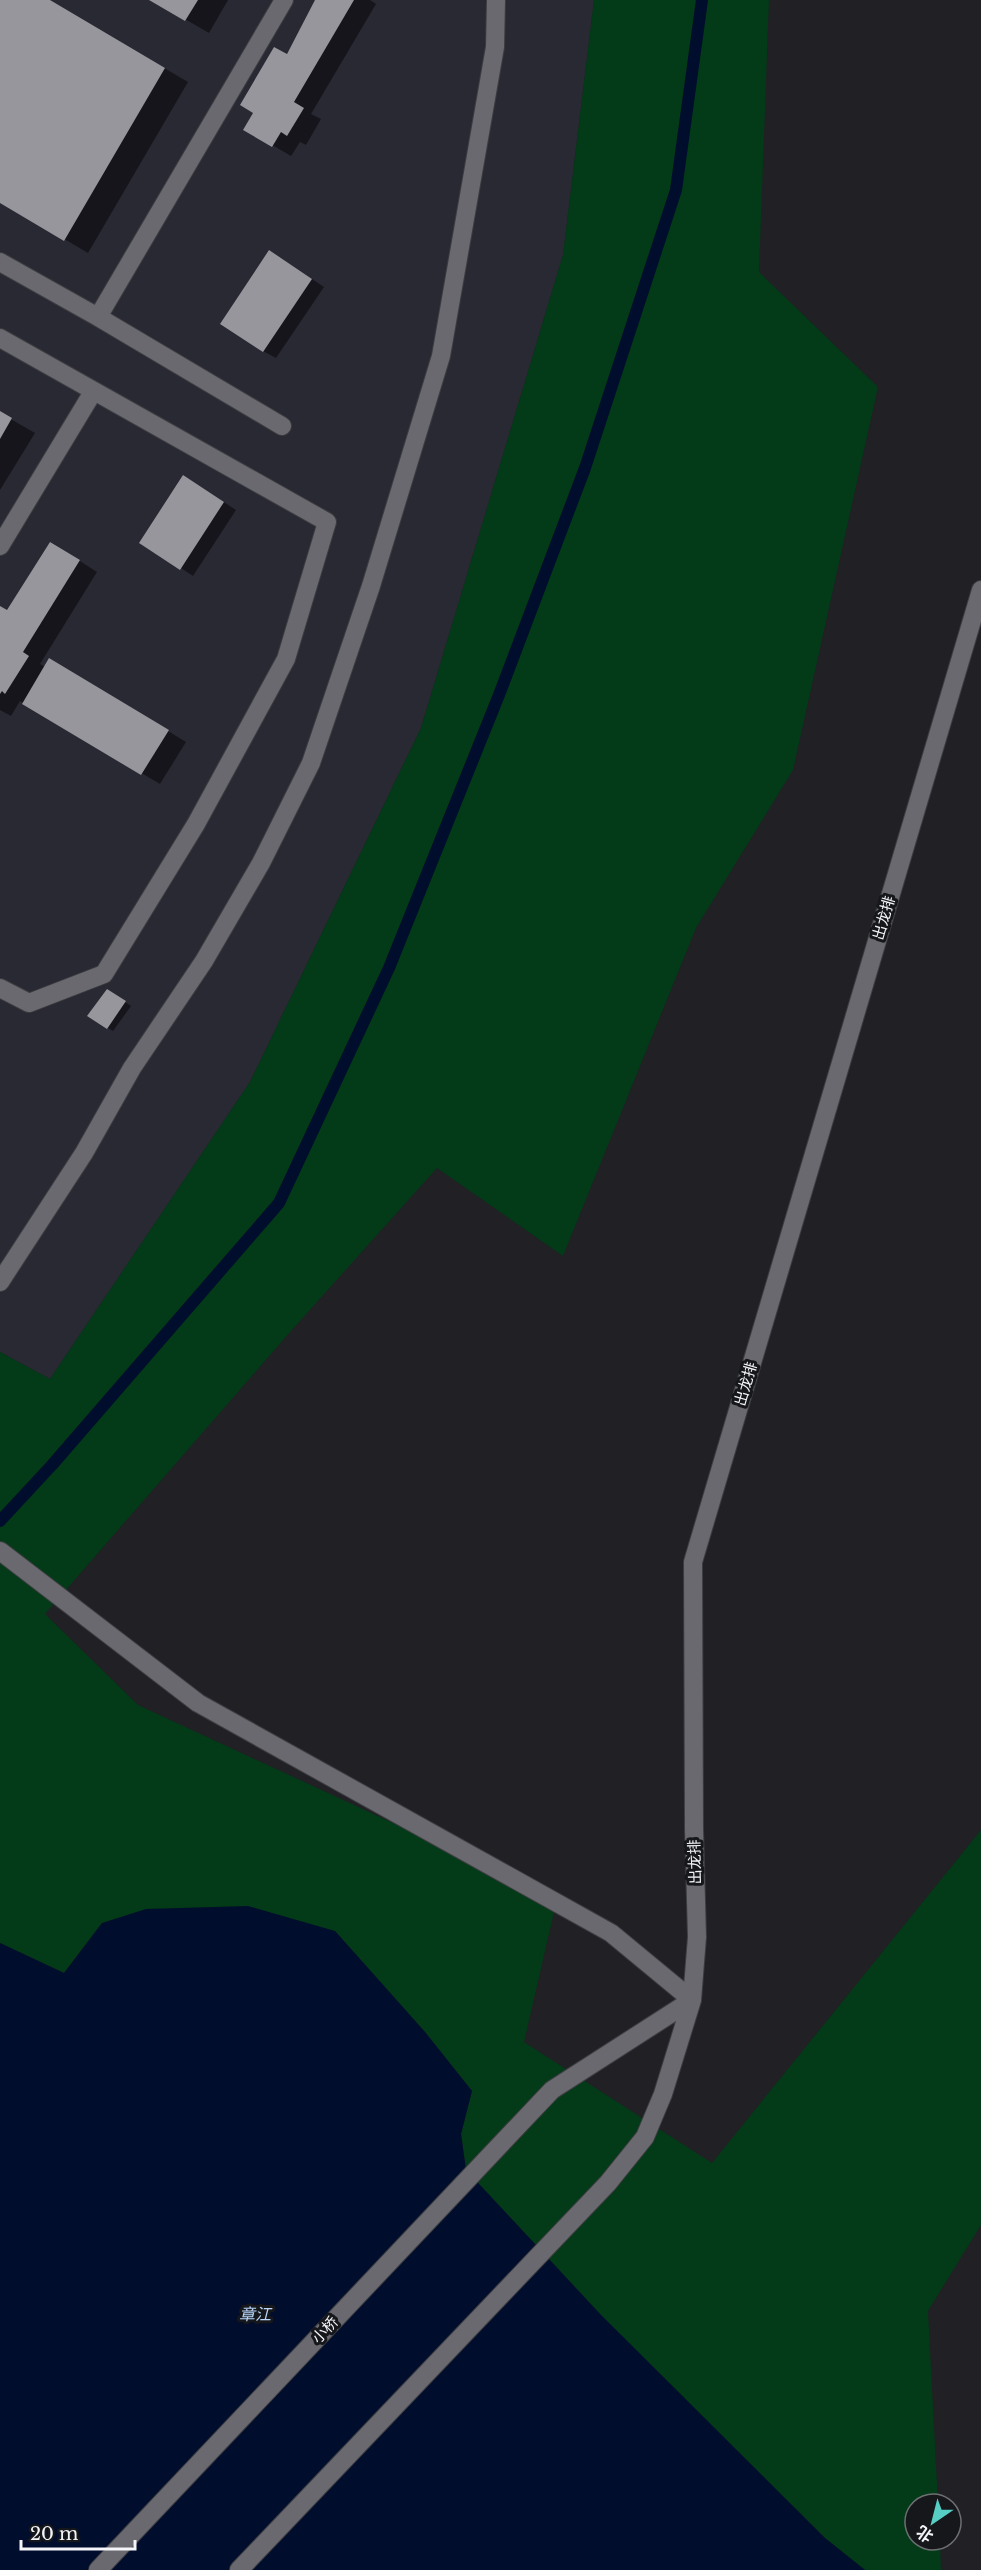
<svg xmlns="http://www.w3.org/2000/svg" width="981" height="2570" viewBox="0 0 981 2570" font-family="'Libre Baskerville','Noto Sans SC',serif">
	<rect width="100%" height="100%" fill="#202025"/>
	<path fill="#282933" d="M0 0H594L563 255 421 728 250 1082 50 1379 0 1352Z"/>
	<path fill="#033a17" d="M594 0H769L759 272 878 387 793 770 696 928 563 1256 437 1168 291 1331 45 1614 138 1705 557 1899 524 2042 712 2163 981 1830V2225L928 2311 938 2504H915V2540H940L941 2570H865L825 2538 601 2315 466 2170 461 2134 472 2091 425 2032 335 1931 102 1923 64 1973 0 1943V1352L50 1379 250 1082 421 728 563 255Z"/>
	<path fill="#000d2c" d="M248 1906 335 1931 425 2032 472 2091 461 2134 466 2170 601 2315 825 2538 865 2570H0V1943L64 1973 102 1923 146 1909Z"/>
	<path fill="#0007" d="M0 0H48L188 82 88 253 0 201Z
		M152 0H228L209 33Z
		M317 0H370L376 4 311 114 321 119 306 145 300 142 291 156 245 129Z
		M282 259 324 287 276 358 263 351Z
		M0 413 35 433 0 490Z
		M196 484 236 510 193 576 181 568Z
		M69 554 97 572 40 664 45 667 68 670 186 742 160 784 20 701 11 716 0 710V607L8 612Z
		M107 990 131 1006 113 1031 89 1016Z"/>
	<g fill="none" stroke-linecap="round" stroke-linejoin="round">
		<path stroke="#000d2c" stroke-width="12" d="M0 1521 52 1465 279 1203 389 968 499 695 585 468 676 190 702 0"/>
	</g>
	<path fill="#97969c" d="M0 0H50L165 68 64 241 0 203Z
		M149 0H198L185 21Z
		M315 0H354L294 102 304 108 287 136 281 132 272 147 243 130 253 113 240 105 274 47 287 54Z
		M269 250 312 279 263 352 220 324Z
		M0 411 12 418 0 439Z
		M183 475 224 502 180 570 139 543Z
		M50 542 80 560 23 652 29 656 5 694 2 691 0 694V606L7 610Z
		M49 658 169 730 141 775 22 704Z
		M107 989 126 1001 107 1029 87 1016Z"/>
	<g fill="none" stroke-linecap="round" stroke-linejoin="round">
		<defs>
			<path id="minor" d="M0 262 98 317 284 0
				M98 317 282 426
				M0 338 327 522 286 659 196 824 104 974 29 1003 0 988
				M0 546 93 392
				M0 1282 84 1153 132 1068 204 961 261 863 311 763 371 586 441 356 495 47 496 0
				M0 1551 198 1703 611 1933 692 2000 552 2090 98 2570
				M239 2570 608 2183 645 2137 663 2094 692 2000 697 1937 694 1829 693 1562 981 590"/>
		</defs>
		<use href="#minor" stroke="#3c3d41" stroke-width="20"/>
		<use href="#minor" stroke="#69696f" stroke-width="18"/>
	</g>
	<g text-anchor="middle" stroke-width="6" stroke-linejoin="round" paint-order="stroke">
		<g font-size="15" fill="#f3f4f7" stroke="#16171b">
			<text transform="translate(884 918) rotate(-74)" y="5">出龙排</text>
			<text transform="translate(746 1384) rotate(-74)" y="5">出龙排</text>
			<text transform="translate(695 1862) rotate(-92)" y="5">出龙排</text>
			<text transform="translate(325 2330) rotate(-47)" y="5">小桥</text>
		</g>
		<g font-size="16" font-style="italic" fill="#b8d5f9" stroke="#16171b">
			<text x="255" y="2320">章江</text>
		</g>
	</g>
	<g transform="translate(933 2522) rotate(215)"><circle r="28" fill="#16171b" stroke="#6e6f73" stroke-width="1.5"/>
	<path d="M0-4.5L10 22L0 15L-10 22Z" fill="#56cec4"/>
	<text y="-9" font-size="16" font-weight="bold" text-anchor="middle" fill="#f3f4f7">北</text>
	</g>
	<path d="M21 2540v9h114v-9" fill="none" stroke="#f3f4f7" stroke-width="3"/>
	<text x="30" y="2540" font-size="18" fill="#f3f4f7" stroke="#16171b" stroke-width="4.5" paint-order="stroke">20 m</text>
</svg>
